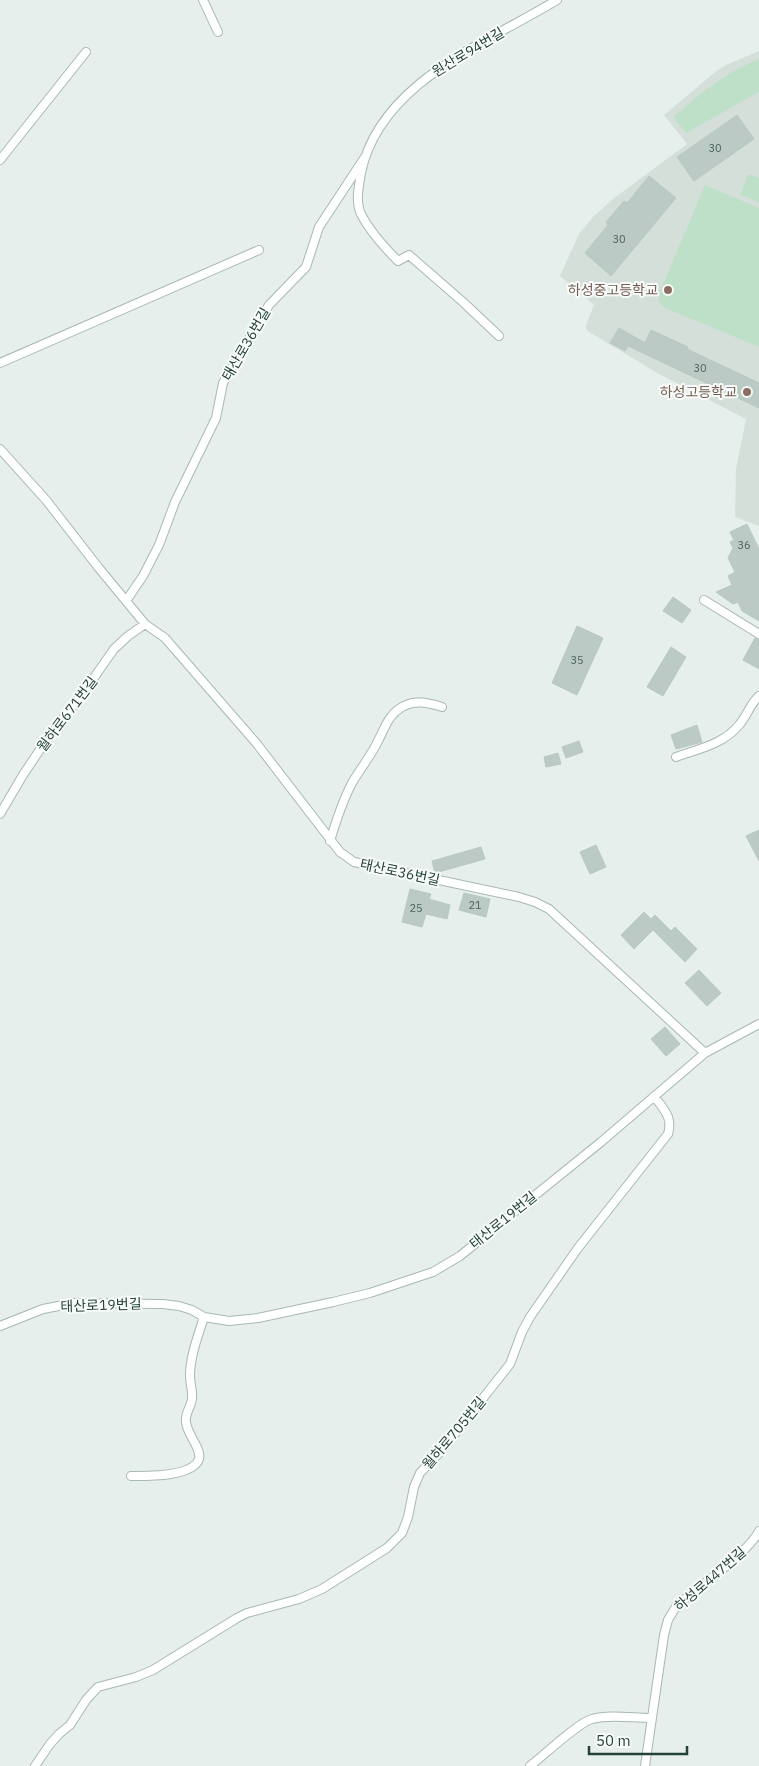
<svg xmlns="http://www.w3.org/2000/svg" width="759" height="1766" viewBox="0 0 759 1766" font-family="'IBM Plex Sans','Noto Sans KR',sans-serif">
	<rect width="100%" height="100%" fill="#e6efeb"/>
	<path fill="#d4dfda" d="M759 51V526L735 517 736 469 746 419 659 374 589 332 586 329V325L594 305 560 276 579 234 593 217 613 199 687 144 664 115 714 73 726 65Z"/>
	<path fill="#bfe0c8" d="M759 59V92L686 133 673 117C700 94 726 72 759 59Z
		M748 174 759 178V202L740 195Z
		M705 185 759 208V347L665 308 659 302V294Z"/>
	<path fill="#bbcac4" stroke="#b8c9c2" d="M737 115 754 139 694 181 677 157Z
		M649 176 676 198 611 276 585 253 608 225 606 222 624 201 627 203Z
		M619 328 645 343 651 330 688 347 687 349 759 383V408L628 346 625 351 610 343Z
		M747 524 759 549V621L742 611 738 602 733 604 716 592 732 585 728 576 735 572 728 558 733 548 730 542 734 540 730 532Z
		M673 597 691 610 682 623 663 611Z
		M577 626 603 638 577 695 552 683Z
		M755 638 759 640V669L743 660Z
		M671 647 686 657 663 696 647 687Z
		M697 725 702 742 676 749 671 735Z
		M579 741 583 752 566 758 562 747Z
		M558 753 561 764 546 767 544 757Z
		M759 830V861L746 836Z
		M596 845 606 867 590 874 580 852Z
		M481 847 485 859 435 873 432 861Z
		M410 889 431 894 429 899 450 905 447 919 426 914 422 927 402 922Z
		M464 893 490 899 486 917 459 910Z
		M644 912 651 919 655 915 671 931 675 927 697 949 685 962 653 930 634 949 621 935Z
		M699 970 721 993 707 1006 685 983Z
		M665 1027 680 1044 666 1056 651 1039Z"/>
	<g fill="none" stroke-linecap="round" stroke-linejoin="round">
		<defs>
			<path id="lane" d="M203 0 218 32
				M0 160 86 52
				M499 336 463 302 409 255 398 261C384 247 370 232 361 214 355 201 359 186 361 173 379 83 486 43 557 0
				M0 363 259 250
				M0 449 46 500 98 567 145 624 165 638 257 744 340 852 354 862 519 897 535 902 549 909 705 1053
				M704 600 759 634
				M126 601 143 576 159 545 175 502 216 418 223 383 269 305 306 267 319 227 365 157
				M676 757C698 749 724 744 739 725 747 716 750 704 759 696
				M0 814 23 775 45 742 86 689 114 649 128 636 145 624
				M330 841C336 821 342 802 352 783 360 769 371 756 378 741 385 728 388 715 402 707 415 699 429 703 442 707
				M0 1326 43 1309 74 1303 163 1304 179 1306 192 1310 204 1317 229 1321 258 1318 333 1302 370 1293 433 1272 460 1256 601 1142 705 1053 759 1024
				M131 1476C147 1476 193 1477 199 1459 202 1448 186 1434 186 1421 185 1413 191 1407 192 1399 193 1391 190 1384 190 1376 190 1356 198 1336 204 1317
				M35 1766 50 1744 59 1734 70 1725 86 1700 98 1687 136 1677 153 1670 237 1618 247 1613 299 1599 322 1589 387 1548 402 1533 408 1517 414 1487 420 1473 442 1450 510 1364 522 1332 530 1317 578 1248 668 1134C673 1117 664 1110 654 1096
				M530 1766C543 1756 579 1722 592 1719 610 1714 632 1718 651 1718
				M645 1766 664 1635 668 1620 677 1605C697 1589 750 1551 759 1531"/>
		</defs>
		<use href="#lane" stroke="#a8b8b2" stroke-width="10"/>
		<use href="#lane" stroke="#fff" stroke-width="8"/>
	</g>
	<g fill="#8d6e63" stroke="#f7fbf9" stroke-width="2">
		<circle cx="668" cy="290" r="5"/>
		<circle cx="747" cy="392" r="5"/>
	</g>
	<g text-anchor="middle" stroke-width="4" stroke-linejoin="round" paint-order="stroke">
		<g font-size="11" fill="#4a645c">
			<text x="715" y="152">30</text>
			<text x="619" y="243">30</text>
			<text x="700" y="372">30</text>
			<text x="744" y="549">36</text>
			<text x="577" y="664">35</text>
			<text x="475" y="909">21</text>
			<text x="416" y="912">25</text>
		</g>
		<g font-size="14" fill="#24423a" stroke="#f7fbf9">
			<text transform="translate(468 52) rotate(-31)" y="5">원산로94번길</text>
			<text transform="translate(246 344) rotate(-60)" y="5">태산로36번길</text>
			<text transform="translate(67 714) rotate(-53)" y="5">월하로671번길</text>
			<text transform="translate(400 872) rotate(12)" y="5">태산로36번길</text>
			<text transform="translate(503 1220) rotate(-39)" y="5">태산로19번길</text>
			<text transform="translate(101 1305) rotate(-2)" y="5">태산로19번길</text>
			<text transform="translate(454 1433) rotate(-50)" y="5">월하로705번길</text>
			<text transform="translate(710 1579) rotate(-41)" y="5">하성로447번길</text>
		</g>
		<g font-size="14" fill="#785e54" stroke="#f7fbf9" text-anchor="end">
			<text x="658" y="295">하성중고등학교</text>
			<text x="737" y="397">하성고등학교</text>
		</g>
	</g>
	<path d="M589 1746v8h98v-8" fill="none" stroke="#24423a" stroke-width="2.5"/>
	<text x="596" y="1746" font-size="15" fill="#24423a" stroke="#f7fbf9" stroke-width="4" paint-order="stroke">50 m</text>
</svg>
